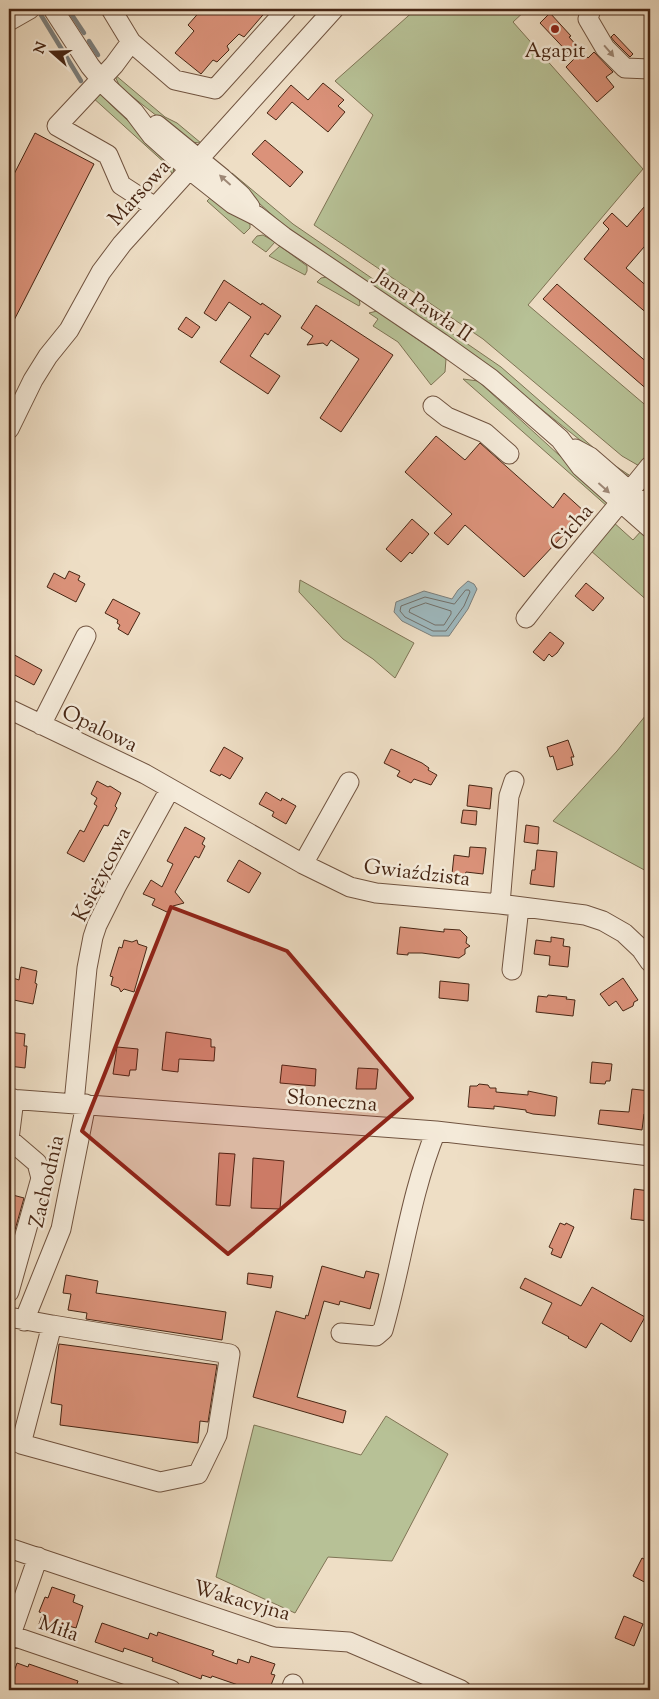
<svg xmlns="http://www.w3.org/2000/svg" width="659" height="1699" viewBox="0 0 659 1699" font-family="'Sorts Mill Goudy',serif">
	<rect width="100%" height="100%" fill="#eedec5"/>
	<filter id="stains"><feTurbulence type="fractalNoise" baseFrequency=".004" numOctaves="4"/><feColorMatrix values="0 0 0 0 .2 0 0 0 0 .09 0 0 0 0 .02 0 0 0 .5 -.17"/></filter>
	<radialGradient id="worn" r=".72"><stop offset=".6" stop-color="#630" stop-opacity="0"/><stop offset="1" stop-color="#630" stop-opacity=".3"/></radialGradient>
	<path fill="#b7c196" stroke="#7f7455" d="M416 9H527L513 22 643 169 528 305 650 409V453L641 467 622 456 483 339 314 225 373 115 335 81Z
		M114 74 165 117 177 123 201 143 190 142 120 87Z
		M96 92 103 95 110 104 173 163 174 177 167 165 91 96Z
		M232 173 293 224 501 367 611 463 629 475H625L610 464 495 372 290 231 229 176Z
		M211 197 250 224V228L244 234 207 201Z
		M263 235 275 242 266 252 252 242 257 236Z
		M280 246 307 266V271L305 275 269 256Z
		M327 277 359 299 360 304 359 306 317 282 321 278Z
		M377 311 446 359 445 372 431 385 398 342 373 326 378 319 369 313Z
		M463 379 478 381 606 498 608 507Z
		M612 521 633 540 642 530 650 537V603L590 550Z
		M300 580 414 643 395 678 373 659 343 639 299 592Z
		M650 710V873L553 821 617 751Z
		M386 1416 448 1454 392 1561 328 1557 295 1613 216 1577 254 1425 361 1455Z"/>
	<path fill="#9eb9bf" stroke="#7b7e7b" d="M468 581 474 584 477 589 468 609 449 636H432L402 621 394 612 396 602 424 591 452 599 458 590Z"/>
	<g fill="none" stroke-linecap="round" stroke-linejoin="round">
		<path stroke="#72706a" stroke-width="1" d="M466 590H469L470 592 464 606 446 631H433L405 617 400 611 401 606 425 597 454 604Z
			M426 603 451 611V614L444 625H435L409 612 410 609Z"/>
		<path stroke="#7b7e7b" stroke-width="4.5" d="M68 9 84 33
			M41 15 81 81
			M89 41 98 55"/>
	</g>
	<path fill="#db927a" stroke="#472614" d="M202 9H268L244 37 239 34 227 46 229 50 217 62 213 60 201 74 175 53 194 31 188 25Z
		M550 13 571 36 569 37 588 58 594 52 613 72 606 77 614 87 597 102 566 67 574 59 540 23Z
		M614 34 633 54 630 57 614 41 611 37Z
		M323 83 344 100 338 106 345 112 328 132 292 102 276 120 267 113 291 85 308 100Z
		M35 133 94 164 9 330V184Z
		M265 140 303 172 290 187 252 154Z
		M650 200V240L626 268 650 289V316L584 259 609 229 603 223 612 213 627 227Z
		M224 280 261 305 262 303 281 316 268 335 265 333 250 356 280 376 268 394 220 362 251 317 229 302 216 321 204 313Z
		M557 284 650 365V392L543 299Z
		M316 305 393 355 341 432 320 418 359 359 331 340 327 346 323 343 307 345 313 336 301 328Z
		M186 317 200 327 192 338 178 329Z
		M436 436 465 460 480 443 553 508 564 493 585 512 524 577 465 525 448 545 434 533 452 514 405 472Z
		M412 519 429 534 412 554 410 552 401 562 386 549Z
		M69 571 80 576 78 580 85 584 76 602 47 587 54 573 65 579Z
		M586 583 604 598 593 611 575 596Z
		M113 599 140 613 128 635 118 629 120 625 117 623 118 620 105 613Z
		M550 632 564 643 557 653 552 657 549 654 544 661 533 652Z
		M9 652 42 670 34 685 9 672Z
		M568 740 574 757H571L573 765 557 770 553 756 550 757 547 747Z
		M224 747 243 758 230 779 221 774 220 776 210 771Z
		M391 749 422 763 429 768 428 770 437 775 431 785 414 779 411 783 397 776 400 771 384 763Z
		M97 781 108 787 110 786 121 793 115 806 117 808 108 826 104 825 84 862 67 853 80 830 84 832 97 806 94 804 97 798 91 794Z
		M469 785 492 788 490 809 467 806Z
		M266 792 281 801 282 798 296 806 286 824 272 816 274 812 259 804Z
		M463 810 477 811 476 825 461 823Z
		M526 825 539 827 538 844 524 842Z
		M185 827 205 838 202 844 205 846 199 858 195 856 175 892 184 903 173 906 169 913 152 905 155 899 143 894 151 880 162 887 173 864 167 861Z
		M470 847 486 848 483 874 466 872 465 875 452 874 454 855 469 857Z
		M537 850 557 852 554 887 530 884 532 870H535Z
		M239 860 261 873 249 893 227 881Z
		M400 927 444 932V929L460 930 467 937 466 943 470 946 465 949V954L459 958 422 953H408V955L397 954Z
		M551 937 564 939 563 946 570 947 568 967 549 965 550 956 534 954 536 940 551 942Z
		M124 940 132 942 137 940 138 944 147 947 134 992 124 989 121 992 119 988 111 985 113 977 110 976 119 947 122 948Z
		M21 967 37 971 35 983 37 984 33 1004 9 999 13 978 19 980Z
		M623 978 638 1000 634 1002 633 1006 623 1011 616 1001 609 1006 600 994Z
		M440 981 469 984 468 1001 439 998Z
		M548 995 567 997 566 999 575 1000 573 1016 536 1012 538 996 547 997Z
		M9 1032 25 1034 24 1046H27L25 1068 9 1066Z
		M166 1032 211 1039V1047H215L214 1061 179 1059 178 1072 162 1070Z
		M117 1047 138 1049 136 1070H130L129 1076 113 1074Z
		M592 1062 612 1064 610 1081H606L605 1084 590 1083Z
		M282 1065 316 1069 315 1086 280 1083Z
		M358 1068 378 1069 376 1089H356Z
		M479 1084 488 1085 490 1088H496V1092L528 1095V1091L557 1097 555 1116 533 1114 526 1112V1110L494 1106V1109L468 1107 470 1086H477Z
		M632 1089 650 1091 648 1115 644 1114 642 1130 598 1124 600 1110 629 1112Z
		M219 1153 235 1154 230 1206 216 1205Z
		M253 1158 284 1161 280 1209 251 1208Z
		M634 1189 650 1191 649 1221 631 1219Z
		M9 1194 24 1198 11 1244H9Z
		M560 1223 565 1225 566 1223 574 1227 561 1258 551 1254 553 1249 549 1247Z
		M322 1266 364 1278 366 1271 379 1274 370 1309 340 1301 339 1305 324 1301 297 1397 346 1411 343 1423 253 1397 276 1311 305 1319 306 1315 308 1316Z
		M248 1273 273 1276 271 1288 247 1284Z
		M66 1275 98 1281 96 1293 226 1312 222 1340 86 1319 87 1313 68 1310 71 1294 63 1293Z
		M525 1278 581 1306 592 1287 645 1317 631 1342 601 1323 586 1348 568 1338 569 1337 542 1323 552 1303 520 1288Z
		M59 1344 217 1365 208 1422 200 1421 198 1443 60 1425 62 1405 51 1403Z
		M642 1558 650 1562V1585L633 1576Z
		M52 1587 75 1595 73 1602 83 1606 76 1628 65 1625 62 1632 39 1624 43 1613 39 1612 45 1597 48 1598Z
		M624 1616 643 1624 634 1646 615 1638Z
		M102 1623 148 1639 150 1633 157 1636 158 1632 214 1651 212 1655 237 1664 238 1659 249 1663 251 1656 275 1664 271 1674 275 1675 269 1690H240L241 1686 212 1676 211 1678 202 1675 201 1679 152 1661 153 1658 124 1648 123 1652 95 1642Z
		M17 1663 28 1667 29 1664 78 1681 75 1690H21L9 1686Z"/>
	<g fill="none" stroke-linecap="round" stroke-linejoin="round">
		<defs>
			<path id="minor" d="M53 9 90 66 108 88 134 112 152 136 190 170 233 204 257 216 284 237 441 343 490 378 560 439 581 467 650 528
				M111 9 131 42 114 65 57 126 108 155 121 185 155 207
				M591 9 588 19 605 48 625 68 650 69
				M9 21 30 9
				M131 42 175 80 215 89 287 9
				M157 125 222 178 241 195 250 207
				M433 406 447 417 485 433 509 454
				M9 429 33 380 48 356 69 330 101 272 122 244 334 9
				M575 449 590 457 650 509
				M526 618C566 566 609 517 650 466
				M9 709 145 774 303 864 350 887 376 893 500 904 585 915 603 921 624 933 641 949 650 962
				M41 725 86 636
				M303 864 349 782
				M500 904 509 796 514 781
				M512 970 519 907
				M9 1099 436 1131 650 1156
				M74 1103 87 968 93 937 97 925 116 887 170 789
				M9 1292 41 1178 37 1163 9 1139 14 1099
				M9 1317 52 1325 230 1354 217 1435 198 1474 160 1482 21 1444 52 1325
				M24 1321 61 1229 86 1104
				M341 1333 376 1336 383 1330C402 1264 410 1195 436 1131
				M9 1548 274 1637 349 1642 461 1690
				M10 1635 171 1690
				M9 1640 38 1557
				M291 1690 293 1684"/>
		</defs>
		<use href="#minor" stroke="#715440" stroke-width="21"/>
		<use href="#minor" stroke="#f4ead9" stroke-width="19"/>
	</g>
	<defs><path id="oneway-solid" d="M-6-.8H1V-3.2L6.5 0L1 3.2V.8H-6Z" transform="scale(1.25)"/></defs>
	<g fill="#9e8876">
		<use href="#oneway-solid" transform="translate(609 51) rotate(49)"/>
		<use href="#oneway-solid" transform="translate(225 180) rotate(-138)"/>
		<use href="#oneway-solid" transform="translate(604 488) rotate(42)"/>
	</g>
	<path fill="#8f2418" fill-opacity="0.2" stroke="#8f2418" stroke-width="4" stroke-linejoin="round" d="M171 907 287 951 412 1098 228 1254 82 1131Z"/>
	<circle fill="#8f2418" stroke="#f4ead9" stroke-width="2" cx="555" cy="29" r="5"/>
	<g text-anchor="middle" stroke-width="5" stroke-linejoin="round" paint-order="stroke">
		<g font-size="21" fill="#472614" stroke="#f4ead9">
			<text x="555" y="57">Agapit</text>
		</g>
		<g font-size="21" fill="#472614" stroke="#f4ead9">
			<text transform="translate(139 192) rotate(-48)" y="7">Marsowa</text>
			<text transform="translate(424 305) rotate(34)" y="7">Jana Pawła II</text>
			<text transform="translate(571 527) rotate(-49)" y="7">Cicha</text>
			<text transform="translate(100 728) rotate(26)" y="7">Opalowa</text>
			<text transform="translate(417 872) rotate(7)" y="7">Gwiaździsta</text>
			<text transform="translate(101 874) rotate(-63)" y="7">Księżycowa</text>
			<text transform="translate(332 1100) rotate(5)" y="7">Słoneczna</text>
			<text transform="translate(46 1181) rotate(-77)" y="7">Zachodnia</text>
			<text transform="translate(242 1600) rotate(16)" y="7">Wakacyjna</text>
			<text transform="translate(59 1628) rotate(19)" y="7">Miła</text>
		</g>
	</g>
	<rect width="659" height="1699" fill="none" stroke="#eedec5" stroke-width="30"/>
	<rect x="10" y="10" width="639" height="1679" fill="none" stroke="#472614" stroke-width="2.5"/>
	<rect x="15" y="15" width="629" height="1669" fill="none" stroke="#472614"/>
	<g transform="translate(52 52) rotate(290)" stroke="#f4ead9" stroke-width="4" paint-order="stroke">
	<path d="M0-4L9 19L0 12L-9 19Z" fill="#472614"/>
	<text y="-8" font-size="14" font-weight="bold" text-anchor="middle" fill="#472614">N</text>
	</g>
	<rect width="100%" height="100%" filter="url(#stains)"/>
	<rect width="100%" height="100%" fill="url(#worn)"/>
</svg>
